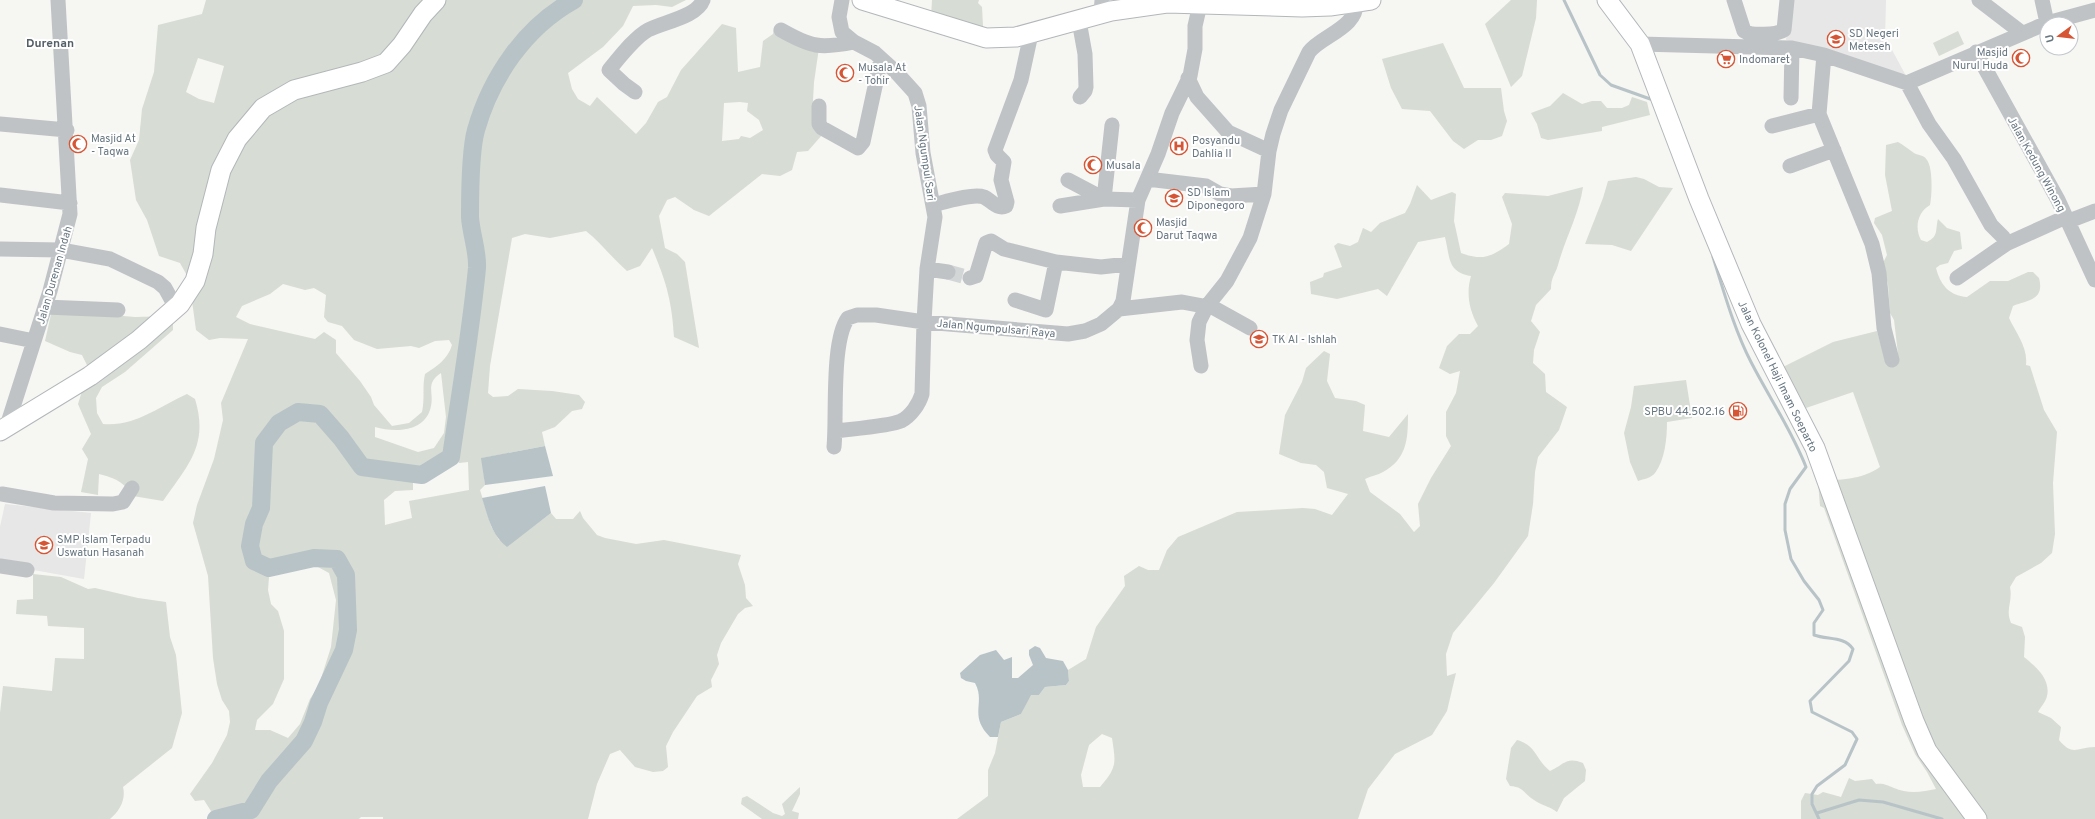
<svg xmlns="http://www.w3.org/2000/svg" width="2095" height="819" viewBox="0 0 2095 819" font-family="Overpass,sans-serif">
	<rect width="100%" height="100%" fill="#f6f6f3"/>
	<path fill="#e6e7e6" d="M1791 0H1886L1885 37 1905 74 1895 78 1835 52 1786 40Z
		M5 504 91 513 84 579 0 564V527Z"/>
	<path fill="#d7dcd4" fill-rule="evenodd" d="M206 0H686L672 7 656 5 633 6 623 26 603 47 568 73 572 89 578 99 590 106 597 97 636 134 646 123 658 102 667 97 681 70 722 24 736 28 738 72 760 67 763 41 773 34 774 28 820 41 814 82 812 118 822 135 808 151 797 152 792 170 780 176 762 174 709 216 694 210 675 197 667 200 659 216 665 248 677 254 685 262 699 348 674 337C672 301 666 281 652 248L640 266 627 271C612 258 601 243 586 231L550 238 525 234 512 238 490 366 488 393 493 397 508 396 518 389 552 391 579 395 585 402 582 409 572 411 555 427 542 432 545 446 482 458 485 485 480 490 491 526 499 540 519 537 551 513 556 519H573L580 511 583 518 597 535 605 538 636 544 664 540 741 555 738 564 745 585 746 598 753 606 745 608 738 614 721 643 717 655 719 664 711 680 712 687 697 696 673 732 666 746 668 767 663 771 653 772 635 767 620 750 610 754 597 784 588 819H383V817H361L359 819H216L204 800 195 801 190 794 212 763 227 735 230 722 229 711 222 700 217 684 213 658 208 576 193 523 197 505 214 459 223 420 221 403 248 339 220 338 209 340 196 330 189 279 180 263 159 256 147 220 136 200 130 160 139 140 142 109 154 72 158 25 202 14ZM198 58 224 66 214 103 199 99 186 92ZM740 102 748 103 747 111 759 120 763 130 750 138 741 136 739 139 722 141 724 103ZM283 284 305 290 314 288 326 295 324 317 328 322 342 326 354 340 377 349 411 346 419 348 435 341 449 340 452 345C448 359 436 367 425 374 422 387 425 399 422 412L409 423 392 426 374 405 371 397 360 381 336 353V340L324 332 315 339 250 324 236 317 242 306 270 294ZM441 373 446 417 444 433 434 448 418 452 375 437V427C396 433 426 432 431 406 434 391 425 384 441 373ZM457 459 459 463 468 462 469 490 409 501 412 518 385 525 384 500 395 491 413 490V480L425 477ZM303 567H318L329 573 336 600 331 647 319 685 310 699 300 724 288 738 270 730H255L257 720 273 704 284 679V631L278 611 271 604 268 590 269 577 284 569Z
		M932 0H979L978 3 982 7 983 26 974 30 931 17Z
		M1511 0H1537L1536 18 1522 76 1511 87 1485 24Z
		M1958 31 1964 44 1939 56 1933 43Z
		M1443 43 1464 88H1501L1504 111 1507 121 1502 136 1491 140H1478L1464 149 1453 141 1430 111 1402 109 1391 88 1382 59Z
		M1563 93 1582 104 1592 101H1601L1607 108H1622L1629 105 1632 97 1647 102 1650 115 1602 127V131L1548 140 1541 138 1537 124 1531 113 1550 106Z
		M1898 142C1904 145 1908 149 1914 153 1919 156 1923 154 1927 160 1933 168 1932 195 1930 205 1918 212 1914 227 1921 240L1927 242C1939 236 1935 230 1938 219L1947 228 1960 232 1962 249 1954 251 1948 263 1940 265 1936 268C1940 284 1949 296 1967 297L1990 281H2008L2028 272H2033L2039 278C2045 301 2027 300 2013 306L2009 318C2016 333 2028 347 2026 365L2030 366 2044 410 2057 432 2053 483 2055 534 2052 553 2041 563 2016 577 2010 587C2013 602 2005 609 2011 623L2022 627 2025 637 2024 657C2035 666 2051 679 2047 696 2046 701 2041 707 2038 712L2051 718 2061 727 2059 740C2073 757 2077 747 2095 747V819H1801V801L1805 793 1818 795 1823 792 1841 797 1849 778 1855 781 1872 779 1876 784C1884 783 1886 785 1894 788 1907 794 1923 792 1936 789L1927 772 1915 754 1902 725 1824 508 1820 506 1818 481C1840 479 1860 481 1880 467L1853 392 1806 408 1783 367 1833 342 1877 331 1885 358 1898 354 1894 320 1890 313 1888 284 1883 263 1887 255 1882 235 1874 223 1875 218 1892 211 1885 175 1886 145Z
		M1636 177 1644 179 1659 187 1673 188 1631 251 1612 245 1585 244 1603 198 1608 181Z
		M1417 185 1431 200 1452 192 1456 194 1454 221 1461 253C1483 261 1491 257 1509 244L1512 224 1502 197 1505 193 1548 196 1583 187C1579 214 1565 239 1558 265 1555 275 1551 277 1551 289L1536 305 1531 321 1540 332 1534 350 1533 363 1545 374 1546 392 1567 407 1559 430 1538 457 1535 472 1533 504 1528 536 1494 583 1453 633 1446 654 1447 676 1456 673 1447 711 1432 735 1395 754 1368 789 1358 819H957L988 796V770L995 753 1001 722 1021 714 1030 695H1039L1045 687 1066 685 1069 681 1068 670 1086 659 1096 627 1125 586 1124 576 1139 566 1148 570H1159L1167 550 1178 537 1237 512 1303 508 1315 509 1332 515 1348 494 1327 488 1324 472 1316 465 1301 463 1279 454 1285 415 1302 382 1306 368 1324 351 1330 354 1327 381 1335 398 1356 401 1365 405 1363 431 1389 437 1408 414C1408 439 1407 459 1383 472 1378 475 1371 476 1365 479L1370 492 1400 514 1414 532 1420 526 1418 504 1431 478 1451 446 1446 436V412L1456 393 1460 371 1450 374 1439 368 1447 346 1459 334H1470L1478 326C1469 310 1466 293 1471 276 1447 272 1450 257 1445 237L1418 242 1387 296 1378 289 1337 299 1311 294 1310 282 1323 277 1324 273 1342 267 1334 246 1338 243 1350 246 1358 242 1363 228 1371 232 1380 223 1405 213 1410 204ZM1102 734 1112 738C1116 764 1117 767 1100 787H1083L1081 775 1089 745Z
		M52 310 135 317 173 316V330L125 372 102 387 96 398 97 413 103 424C135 427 160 406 187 394L195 399C209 445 188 465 163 501L133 496C124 482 115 478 99 474L98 495 81 492 88 459 82 449 91 434 78 404 89 369 82 355 70 352 45 341Z
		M1686 380 1692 418 1667 422C1667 438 1665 460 1655 473 1651 478 1644 479 1638 481L1630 462 1624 433 1631 407 1634 386Z
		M33 574 61 577 88 589 95 588 138 598 166 602 170 637 176 655 182 713 172 748 123 787C126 799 120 811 110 819H0V713L3 686 52 691 55 658 84 659V628L48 626 47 616 16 614 17 600 33 599Z
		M1517 740C1537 746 1535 759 1550 771 1564 765 1566 756 1583 763L1586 770 1585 781 1564 798 1557 812C1549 806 1541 805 1534 800 1523 793 1524 787 1510 786L1506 779 1511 748Z
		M800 787V794L792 811 799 813 798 819H762L741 804 742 798 747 796 773 813 782 816 785 814 782 804Z"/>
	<path fill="#b8c3c7" d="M545 446 553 476 485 485 481 458Z
		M545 486 551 513 507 547C491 535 488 516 482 498Z
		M1035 646 1040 648 1046 658 1063 661 1068 670 1069 681 1066 685 1045 687 1039 695H1031L1021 714 1001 722 998 737H990C968 715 986 703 975 683L966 681 961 678 960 673 980 655 996 650 1004 660 1012 657V678H1018L1033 665 1029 655V650Z"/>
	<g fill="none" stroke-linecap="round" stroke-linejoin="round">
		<path stroke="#b8c3c7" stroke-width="3" d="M1564 0 1600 75 1611 85 1653 100
			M1713 257C1724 292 1734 329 1751 362 1770 399 1791 429 1806 467L1790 489 1785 504V530L1791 559 1804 581 1819 600 1823 610 1814 623V635C1828 640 1844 636 1853 649L1849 661 1810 701 1812 712 1852 732 1857 739 1845 765 1817 786 1812 794V804L1819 819
			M245 812 248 819
			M1817 813 1859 800 1883 802 1942 819"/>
		<path stroke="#b8c3c7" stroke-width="18" d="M216 819 251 810 269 781 304 741 313 722 319 703 344 650 348 630 346 575 337 559 314 558 269 568 254 561 250 546 254 524 261 508 264 443 279 423 298 412 320 414 341 438 362 467 422 475 451 457C460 394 471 331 477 268 478 251 471 234 470 217 470 194 470 151 476 130 491 77 525 27 574 0"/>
		<path stroke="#d2d6d6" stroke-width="15" stroke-dasharray="15 8" stroke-linecap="butt" d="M948 272 970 278"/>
		<defs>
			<path id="major" d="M862 0 986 38 1016 37 1111 11 1167 3 1302 7 1330 6 1371 0
				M1607 0 1640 44 1699 199 1751 324 1815 448 1914 721 1927 751 1977 819
				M0 431 90 376 139 340 180 304 195 281 203 254 206 228 221 170 237 139 263 108 294 90 362 72 386 63 402 45 423 14 436 0"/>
		</defs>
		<use href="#major" stroke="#b3b7ba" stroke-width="21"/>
		<path stroke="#bfc3c6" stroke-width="15" d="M842 0 839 17 842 32 854 42 875 53 896 72 915 93 919 106 923 153 935 217 927 269
			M1734 0 1744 31C1751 36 1777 35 1784 30L1787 0
			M1979 0 2022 33
			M2042 0 2047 23
			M1101 14 1102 0
			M1079 21 1085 54 1086 87 1085 91 1080 97
			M781 30C811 47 820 49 854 42
			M1640 44 1792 48 1824 55 1907 83 2047 23 2095 10
			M1976 52 2058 200 2095 280
			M1824 55 1819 114 1872 244 1879 273 1884 328 1892 360
			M1188 78 1197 97 1228 132 1269 151
			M1907 83 1929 124 1954 159 1991 225 2003 237 2006 244 1957 278
			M635 92 624 84 609 70C619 58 635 37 648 30 663 22 697 17 703 0
			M1791 98 1792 48
			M819 106V124L822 128 858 148 863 142 881 59
			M0 124 67 130
			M1772 126 1819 114
			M1790 166 1834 150
			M1147 179 1206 186 1220 194 1231 196 1264 194
			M1068 180 1104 199 1112 125
			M0 195 70 203
			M933 205C945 202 973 193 984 197 991 200 997 210 1006 206L1007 202 1001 180 1004 162 997 155 995 150 1021 80 1031 34
			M1060 206 1104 199 1138 200
			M2069 221 2095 211
			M2006 244 2066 217
			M0 249 61 250 110 259 158 282 165 288 176 308
			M1056 262 1101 267 1128 264
			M970 278 976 276 986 243 991 241 1004 249 1056 262 1046 310 1015 300
			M45 307 118 310
			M1119 309 1182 302 1214 308 1250 328
			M0 334 34 341
			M1201 366 1197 340 1199 322 1207 306 1227 281 1250 238 1264 194 1269 151 1273 134 1281 110 1309 52C1322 35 1359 28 1356 0
			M7 426 50 291 70 214 58 0
			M836 431C851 429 890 426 901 421 911 416 919 404 922 394L924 322 927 269 948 272
			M834 447C837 416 831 341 848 318L857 315H876L924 322 1068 334 1085 331 1101 324 1119 309 1123 301 1138 200 1158 154 1172 113 1190 76 1195 49V26L1201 0
			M2 494 54 503 113 504 123 502 132 488
			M0 566 27 570"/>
		<use href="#major" stroke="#fff" stroke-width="19"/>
	</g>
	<defs>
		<symbol id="school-ring" viewBox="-11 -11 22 22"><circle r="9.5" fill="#fff" stroke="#d55534" stroke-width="1.5"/><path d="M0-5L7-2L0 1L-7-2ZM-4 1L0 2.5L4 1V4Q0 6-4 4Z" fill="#d55534"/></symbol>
		<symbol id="mosque-ring" viewBox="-11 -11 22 22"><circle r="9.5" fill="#fff" stroke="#d55534" stroke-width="1.5"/><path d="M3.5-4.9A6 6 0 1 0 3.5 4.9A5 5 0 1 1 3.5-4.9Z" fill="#d55534"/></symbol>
		<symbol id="supermarket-ring" viewBox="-11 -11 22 22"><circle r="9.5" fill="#fff" stroke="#d55534" stroke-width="1.5"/><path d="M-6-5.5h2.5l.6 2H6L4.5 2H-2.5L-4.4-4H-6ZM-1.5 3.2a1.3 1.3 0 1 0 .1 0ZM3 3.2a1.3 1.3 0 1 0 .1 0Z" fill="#d55534"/></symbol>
		<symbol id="hospital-ring" viewBox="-11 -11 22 22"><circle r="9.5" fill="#fff" stroke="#d55534" stroke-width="1.5"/><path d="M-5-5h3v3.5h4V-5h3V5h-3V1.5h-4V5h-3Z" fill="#d55534"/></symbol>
		<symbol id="fuel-ring" viewBox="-11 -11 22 22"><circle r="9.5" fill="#fff" stroke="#d55534" stroke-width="1.5"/><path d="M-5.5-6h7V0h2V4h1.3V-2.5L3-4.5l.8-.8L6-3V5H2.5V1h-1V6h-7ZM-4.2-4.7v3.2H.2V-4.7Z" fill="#d55534"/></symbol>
	</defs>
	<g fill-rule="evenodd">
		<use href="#school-ring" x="1826" y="29" width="20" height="20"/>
		<use href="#mosque-ring" x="2011" y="48" width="20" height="20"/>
		<use href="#supermarket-ring" x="1716" y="49" width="20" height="20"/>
		<use href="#mosque-ring" x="835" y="63" width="20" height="20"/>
		<use href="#mosque-ring" x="68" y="134" width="20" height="20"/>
		<use href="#hospital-ring" x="1169" y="136" width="20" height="20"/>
		<use href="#mosque-ring" x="1083" y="155" width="20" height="20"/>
		<use href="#school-ring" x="1164" y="188" width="20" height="20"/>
		<use href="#mosque-ring" x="1133" y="218" width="20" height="20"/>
		<use href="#school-ring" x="1249" y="329" width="20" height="20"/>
		<use href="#fuel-ring" x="1728" y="401" width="20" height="20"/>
		<use href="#school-ring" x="34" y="535" width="20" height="20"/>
	</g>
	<g text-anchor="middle" stroke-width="4" stroke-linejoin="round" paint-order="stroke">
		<g font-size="11" fill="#677681" stroke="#fff" text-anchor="start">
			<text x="1849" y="37">SD Negeri<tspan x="1849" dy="13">Meteseh</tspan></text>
			<text x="2008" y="56" text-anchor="end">Masjid<tspan x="2008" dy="13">Nurul Huda</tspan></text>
			<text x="1739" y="63">Indomaret</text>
			<text x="858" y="71">Musala At<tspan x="858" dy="13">- Tohir</tspan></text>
			<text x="91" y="142">Masjid At<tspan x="91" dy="13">- Taqwa</tspan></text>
			<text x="1192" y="144">Posyandu<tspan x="1192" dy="13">Dahlia II</tspan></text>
			<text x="1106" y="169">Musala</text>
			<text x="1187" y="196">SD Islam<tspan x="1187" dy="13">Diponegoro</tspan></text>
			<text x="1156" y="226">Masjid<tspan x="1156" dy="13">Darut Taqwa</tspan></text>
			<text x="1272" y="343">TK Al - Ishlah</text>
			<text x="1725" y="415" text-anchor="end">SPBU 44.502.16</text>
			<text x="57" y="543">SMP Islam Terpadu<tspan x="57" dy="13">Uswatun Hasanah</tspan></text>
		</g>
		<g font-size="11" fill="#677681" stroke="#fff">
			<text transform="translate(925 153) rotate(82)" y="4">Jalan Ngumpul Sari</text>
			<text transform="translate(2037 164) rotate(61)" y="4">Jalan Kedung Winong</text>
			<text transform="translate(54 275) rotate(-74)" y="4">Jalan Durenan Indah</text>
			<text transform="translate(996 328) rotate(5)" y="4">Jalan Ngumpulsari Raya</text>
			<text transform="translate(1778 376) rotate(64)" y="4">Jalan Kolonel Haji Imam Soeparto</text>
		</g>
		<g font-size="12" font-weight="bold" fill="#545f67" stroke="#fff">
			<text x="50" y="47">Durenan</text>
		</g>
	</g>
	<g transform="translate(2059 36) rotate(255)"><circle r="19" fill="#ffffff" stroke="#c2c8cd"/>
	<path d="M0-3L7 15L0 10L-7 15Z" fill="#d55534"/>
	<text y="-6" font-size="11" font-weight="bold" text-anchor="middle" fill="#677681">U</text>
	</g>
</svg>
